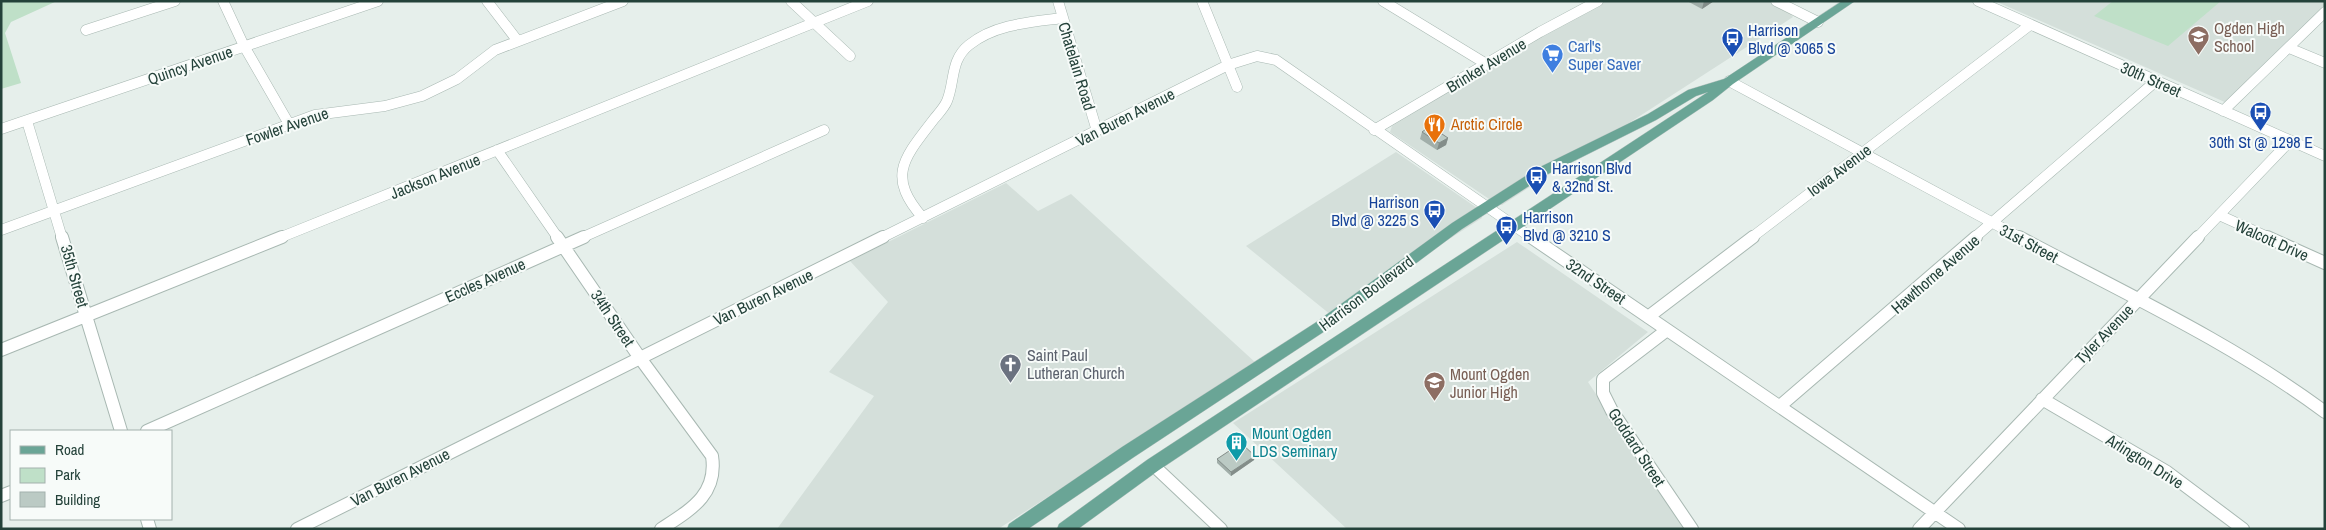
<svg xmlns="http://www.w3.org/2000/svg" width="2326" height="530" viewBox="0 0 2326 530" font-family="'Archivo Narrow',sans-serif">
	<rect width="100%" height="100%" fill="#e6efeb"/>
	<path fill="#d4dfda" d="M1605 1H1768L1789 12 1793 17 1502 205 1495 203 1390 132 1392 126 1541 36Z
		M1995 1H2325V9L2227 103Z
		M1396 152 1480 210 1482 218 1331 315 1246 246Z
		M1006 183 1038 211 1071 194 1256 363 998 529H777L874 396 829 372 888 302 850 261Z
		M1517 242 1648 332 1588 382 1685 529H1347L1233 423Z"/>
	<path fill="#bfe0c8" d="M1 1H57L11 22 5 33 21 83 1 89Z
		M2113 1H2221L2168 46 2094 16Z"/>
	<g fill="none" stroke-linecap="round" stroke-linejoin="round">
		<defs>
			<path id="minor-far1" d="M223 1 244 46 289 124
				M487 1 517 40
				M791 1 850 56
				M1058 1 1097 131
				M1202 1 1237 87
				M1383 1 1488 65
				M1776 1 1818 22
				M1978 1 2325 156
				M86 30 175 1
				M2289 48 2325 63
				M1729 81 2021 238
				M2223 111 2325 12
				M27 121 62 238
				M1 129 378 1
				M1374 130 1540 32 1598 1
				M497 150 558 238
				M2219 215 2270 238
				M923 218C886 176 904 158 934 119 938 114 944 108 947 101 955 82 950 60 969 45 995 24 1031 22 1063 18
				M1 230 315 115 385 106 422 96 457 79 495 50 623 1
				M279 238 868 1
				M581 238 824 130
				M881 238 1228 65 1257 56 1276 60 1532 238
				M1751 238 2030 25
				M1974 238 2156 81
				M2197 238 2290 141"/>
			<path id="minor" d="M62 237 121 431
				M557 237 640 358 712 456C718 495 690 510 661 529
				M1531 237 1959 529
				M2019 237C2122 292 2231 342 2325 412
				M2267 237 2325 263
				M1648 317 1753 237
				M1667 330 1603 379V393L1612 411 1692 529
				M1 350 282 237
				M2042 399 2167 472 2243 529
				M1780 406 1976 237
				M147 431 584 237
				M1153 465 1221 529
				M1 496 11 492
				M147 519 150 529
				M297 529 883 237
				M1919 529 2198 237"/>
			<path id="major" d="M1842 1H1855L1733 84 1713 100 1159 470 1078 529H1057L1059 524 1147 460 1708 92 1696 96 1656 120 1548 174 1462 229 1325 331 1134 457 1028 529H1007L1009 524 1122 447 1315 323 1452 223 1538 168 1648 114 1688 90 1724 79Z"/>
		</defs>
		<use href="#minor-far1" stroke="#a8b8b2" stroke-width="11"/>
		<use href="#minor" stroke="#a8b8b2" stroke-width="14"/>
		<use href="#major" stroke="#c2cac8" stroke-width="1"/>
		<use href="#minor-far1" stroke="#fff" stroke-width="10"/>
		<use href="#minor" stroke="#fff" stroke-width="12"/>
		<use href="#major" fill="#6aa596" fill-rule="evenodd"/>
	</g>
	<path fill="#a1aea9" d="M1687 1H1714L1702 9Z
		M1422 132 1448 138 1446 145 1437 150 1420 139Z
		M1255 456 1254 460 1231 476 1217 463V459Z"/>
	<path fill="#838d89" d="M1704 1H1714L1702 9Z
		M1448 138 1446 145 1437 150 1439 143Z
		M1255 456 1254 460 1231 476V472Z"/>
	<path fill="#bbcac4" stroke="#838d89" d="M1430 126 1448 138 1439 143 1422 132Z
		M1241 443 1255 456 1231 472 1217 459Z"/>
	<defs>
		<symbol id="school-pin" viewBox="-11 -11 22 30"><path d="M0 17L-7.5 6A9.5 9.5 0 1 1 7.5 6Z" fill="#8d6e63" stroke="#f7fbf9"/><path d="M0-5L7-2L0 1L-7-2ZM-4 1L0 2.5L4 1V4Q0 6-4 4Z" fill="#fff"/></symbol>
		<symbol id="bus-pin" viewBox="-11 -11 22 30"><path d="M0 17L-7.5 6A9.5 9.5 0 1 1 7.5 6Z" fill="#1a4fb4" stroke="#f7fbf9"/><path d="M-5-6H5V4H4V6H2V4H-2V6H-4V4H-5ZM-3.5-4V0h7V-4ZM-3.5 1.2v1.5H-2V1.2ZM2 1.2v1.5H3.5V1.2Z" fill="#fff"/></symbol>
		<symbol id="supermarket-pin" viewBox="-11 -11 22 30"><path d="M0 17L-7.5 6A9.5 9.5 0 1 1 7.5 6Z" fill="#3f7fe0" stroke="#f7fbf9"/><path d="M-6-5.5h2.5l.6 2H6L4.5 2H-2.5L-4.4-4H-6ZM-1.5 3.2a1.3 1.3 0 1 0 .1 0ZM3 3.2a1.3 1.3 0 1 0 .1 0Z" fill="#fff"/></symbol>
		<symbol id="restaurant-pin" viewBox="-11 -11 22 30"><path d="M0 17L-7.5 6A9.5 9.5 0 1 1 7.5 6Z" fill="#e8710a" stroke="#f7fbf9"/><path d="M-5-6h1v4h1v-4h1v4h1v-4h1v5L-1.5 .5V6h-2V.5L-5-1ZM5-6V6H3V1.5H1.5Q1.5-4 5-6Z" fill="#fff"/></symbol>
		<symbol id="church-pin" viewBox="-11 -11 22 30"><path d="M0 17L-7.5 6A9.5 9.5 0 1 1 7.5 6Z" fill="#6b7280" stroke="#f7fbf9"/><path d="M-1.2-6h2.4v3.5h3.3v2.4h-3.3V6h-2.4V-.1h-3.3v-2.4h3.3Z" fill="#fff"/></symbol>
		<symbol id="building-pin" viewBox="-11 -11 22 30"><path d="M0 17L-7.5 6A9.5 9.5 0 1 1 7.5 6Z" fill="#0f9aa8" stroke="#f7fbf9"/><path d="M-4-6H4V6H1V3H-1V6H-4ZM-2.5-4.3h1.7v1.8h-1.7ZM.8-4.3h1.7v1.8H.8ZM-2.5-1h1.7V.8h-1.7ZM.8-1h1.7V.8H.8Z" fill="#fff"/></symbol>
	</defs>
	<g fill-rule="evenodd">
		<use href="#school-pin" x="2186" y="24" width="25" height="34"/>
		<use href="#bus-pin" x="1720" y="26" width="25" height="34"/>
		<use href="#supermarket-pin" x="1540" y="42" width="25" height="34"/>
		<use href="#bus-pin" x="2248" y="100" width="25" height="34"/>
		<use href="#restaurant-pin" x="1422" y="112" width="25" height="34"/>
		<use href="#bus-pin" x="1524" y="164" width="25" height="34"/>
		<use href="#bus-pin" x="1422" y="198" width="25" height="34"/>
		<use href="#bus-pin" x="1494" y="214" width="25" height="34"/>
		<use href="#church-pin" x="998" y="352" width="25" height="34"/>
		<use href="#school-pin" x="1422" y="370" width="25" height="34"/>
		<use href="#building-pin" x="1224" y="430" width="25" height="34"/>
	</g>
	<g text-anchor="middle" stroke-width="4" stroke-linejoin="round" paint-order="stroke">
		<g font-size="16" fill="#785e54" stroke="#f7fbf9" text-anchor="start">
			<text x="2214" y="34">Ogden High<tspan x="2214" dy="18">School</tspan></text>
			<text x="1450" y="380">Mount Ogden<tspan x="1450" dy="18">Junior High</tspan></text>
		</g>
		<g font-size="16" fill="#164399" stroke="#f7fbf9" text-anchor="start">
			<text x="1748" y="36">Harrison<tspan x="1748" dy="18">Blvd @ 3065 S</tspan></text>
			<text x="2261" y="148" text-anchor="middle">30th St @ 1298 E</text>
			<text x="1552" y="174">Harrison Blvd<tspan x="1552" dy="18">&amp; 32nd St.</tspan></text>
			<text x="1419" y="208" text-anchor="end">Harrison<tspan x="1419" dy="18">Blvd @ 3225 S</tspan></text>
			<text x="1523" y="223">Harrison<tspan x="1523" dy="18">Blvd @ 3210 S</tspan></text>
		</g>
		<g font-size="16" fill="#366cbe" stroke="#f7fbf9" text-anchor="start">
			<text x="1568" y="52">Carl's<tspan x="1568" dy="18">Super Saver</tspan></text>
		</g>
		<g font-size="16" fill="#24423a" stroke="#f7fbf9">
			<text transform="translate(190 65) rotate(-19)" y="6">Quincy Avenue</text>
			<text transform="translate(1486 65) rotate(-31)" y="6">Brinker Avenue</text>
			<text transform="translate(1077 66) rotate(73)" y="6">Chatelain Road</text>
			<text transform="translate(2151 79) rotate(24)" y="6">30th Street</text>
			<text transform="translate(1125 117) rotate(-27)" y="6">Van Buren Avenue</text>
			<text transform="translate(287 126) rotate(-19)" y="6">Fowler Avenue</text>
			<text transform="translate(1839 170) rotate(-37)" y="6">Iowa Avenue</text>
			<text transform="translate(435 176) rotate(-22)" y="6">Jackson Avenue</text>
			<text transform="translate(2272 240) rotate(24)" y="6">Walcott Drive</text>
			<text transform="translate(2029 243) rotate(28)" y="6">31st Street</text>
			<text transform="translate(1935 274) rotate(-41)" y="6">Hawthorne Avenue</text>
			<text transform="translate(75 276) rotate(74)" y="6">35th Street</text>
			<text transform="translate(485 280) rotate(-24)" y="6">Eccles Avenue</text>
			<text transform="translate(1596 281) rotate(34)" y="6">32nd Street</text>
			<text transform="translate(1366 293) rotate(-37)" y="6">Harrison Boulevard</text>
			<text transform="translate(763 297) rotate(-26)" y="6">Van Buren Avenue</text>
			<text transform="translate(613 318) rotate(56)" y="6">34th Street</text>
			<text transform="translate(2104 334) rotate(-46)" y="6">Tyler Avenue</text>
			<text transform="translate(1637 447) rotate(57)" y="6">Goddard Street</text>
			<text transform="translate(2145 461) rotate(32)" y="6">Arlington Drive</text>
			<text transform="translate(400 477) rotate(-27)" y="6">Van Buren Avenue</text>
		</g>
		<g font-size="16" fill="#c56008" stroke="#f7fbf9" text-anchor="start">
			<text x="1451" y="130">Arctic Circle</text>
		</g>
		<g font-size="16" fill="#5b616d" stroke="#f7fbf9" text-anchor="start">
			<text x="1027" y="361">Saint Paul<tspan x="1027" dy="18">Lutheran Church</tspan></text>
		</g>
		<g font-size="16" fill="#0d838f" stroke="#f7fbf9" text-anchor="start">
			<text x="1252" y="439">Mount Ogden<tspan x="1252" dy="18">LDS Seminary</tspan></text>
		</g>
	</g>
	<rect width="2326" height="530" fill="none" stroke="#24423a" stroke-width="5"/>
	<rect x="10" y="430" width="162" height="90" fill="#f7fbf9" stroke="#a3b1ad"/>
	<rect x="20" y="446" width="25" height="8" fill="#6aa596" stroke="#a3b1ad"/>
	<text x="55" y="455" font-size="15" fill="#24423a">Road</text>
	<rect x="20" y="468" width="25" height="15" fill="#bfe0c8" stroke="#a3b1ad"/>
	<text x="55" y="480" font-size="15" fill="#24423a">Park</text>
	<rect x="20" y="492" width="25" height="15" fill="#bbcac4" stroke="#a3b1ad"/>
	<text x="55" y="505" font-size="15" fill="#24423a">Building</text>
</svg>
